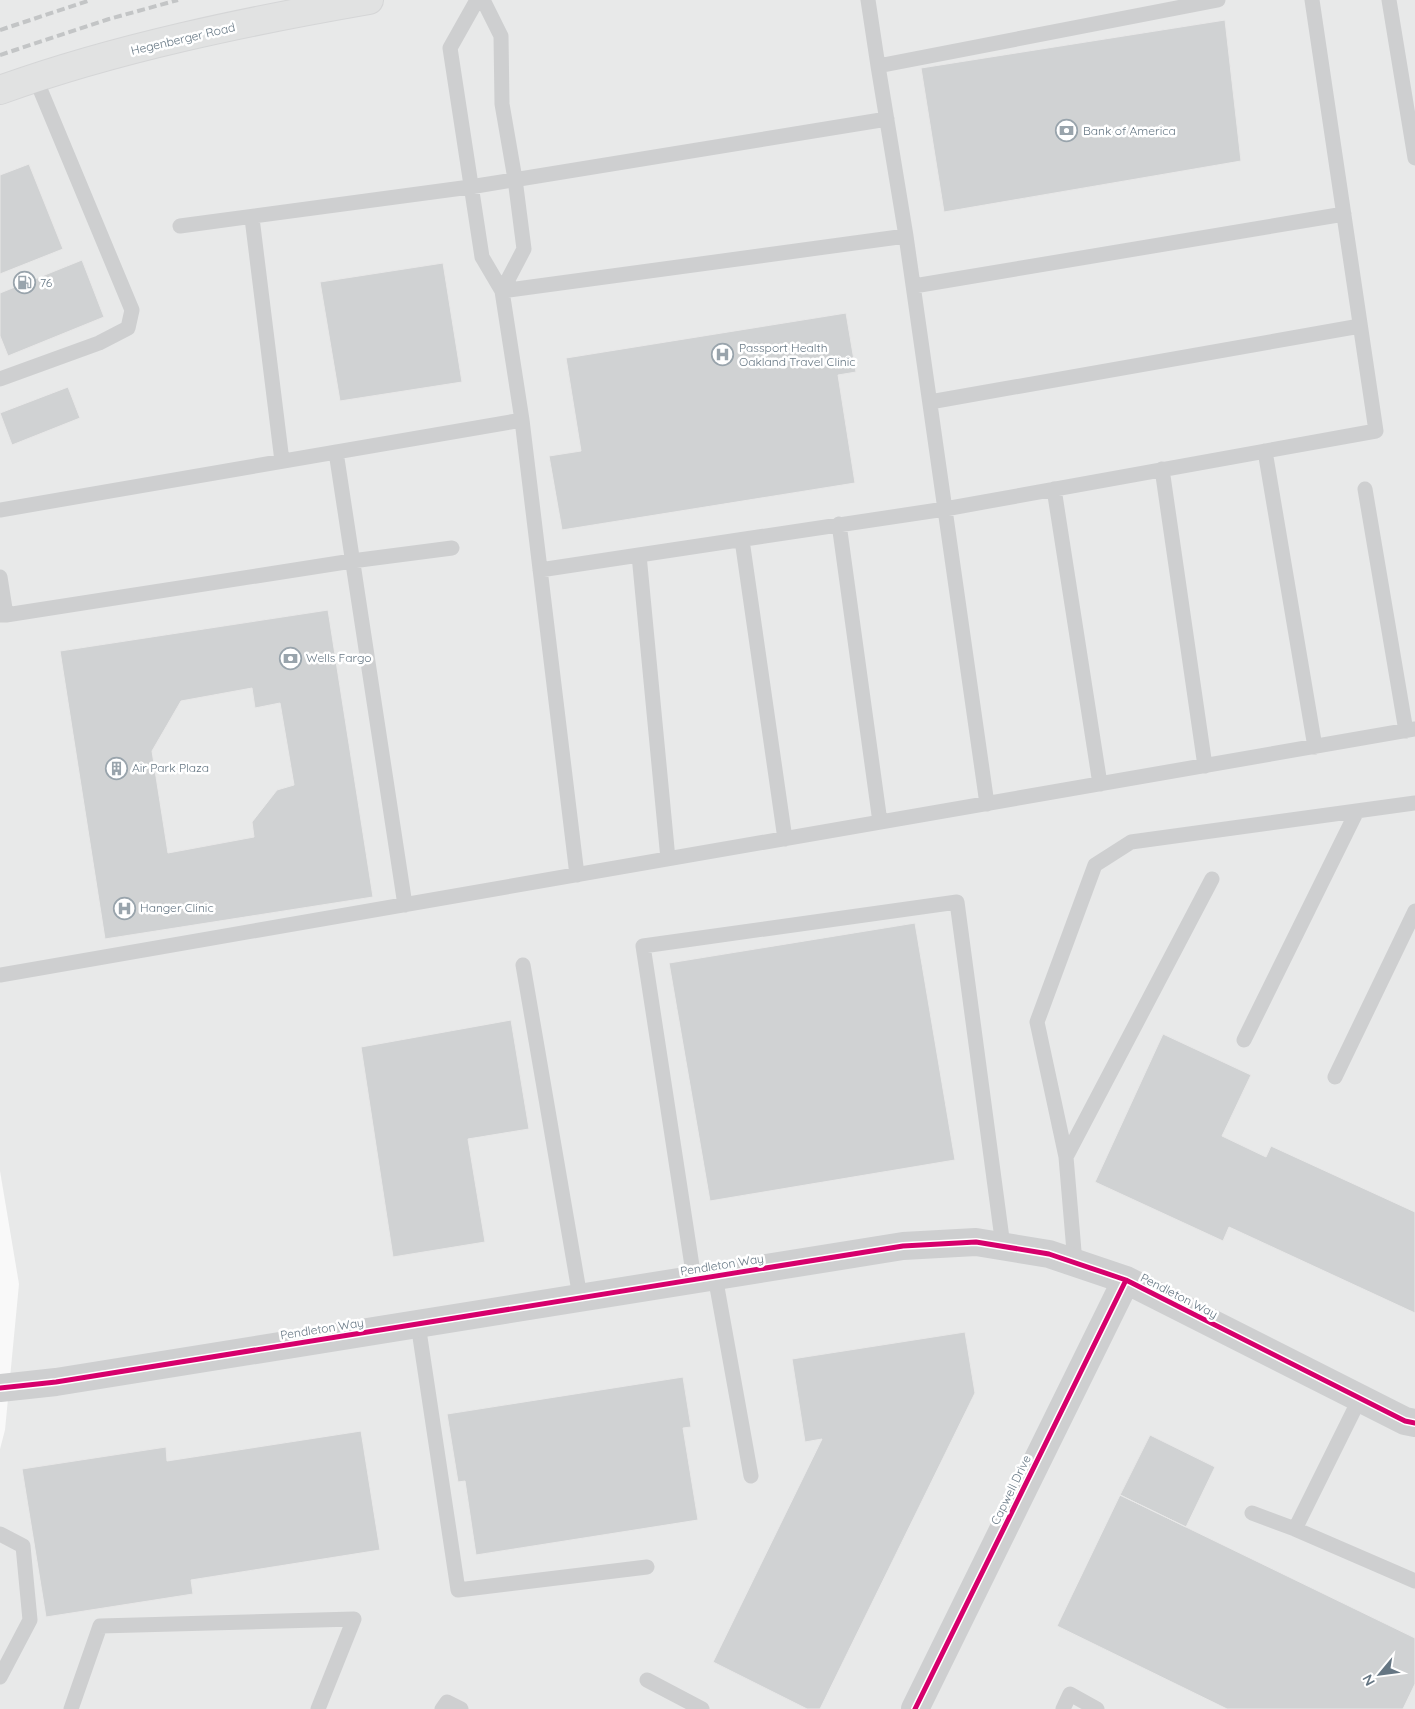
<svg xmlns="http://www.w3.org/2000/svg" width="1415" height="1709" viewBox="0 0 1415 1709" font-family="Quicksand,sans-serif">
	<rect width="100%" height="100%" fill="#f9f9f9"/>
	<path fill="#e8e9e9" d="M0 0H1415V1709H0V1449L5 1430 19 1284 0 1171Z"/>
	<path fill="#d0d2d3" stroke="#e8e8e8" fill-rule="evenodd" d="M1225 20 1241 161 944 212 921 68Z
		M29 164 63 249 0 274V175Z
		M82 260 104 317 8 356 0 336V293Z
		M443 263 462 382 340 401 320 282Z
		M846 313 856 372 838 375 855 483 562 530 549 456 581 451 566 358Z
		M68 387 80 418 12 445 0 413Z
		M328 610 373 897 105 939 60 651ZM252 688 255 708 280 703 294 785 277 790 252 822 254 837 168 853 152 751 181 701Z
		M915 923 955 1160 710 1201 669 963Z
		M511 1020 529 1129 468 1139 485 1242 393 1257 361 1047Z
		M1163 1034 1251 1075 1222 1136 1266 1157 1271 1146 1415 1212V1313L1229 1227 1223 1241 1095 1182Z
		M965 1332 975 1393 820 1709H807L713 1662 822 1439 805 1442 792 1359Z
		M683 1377 691 1427 683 1428 698 1520 476 1555 465 1481 458 1482 447 1414Z
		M361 1431 380 1550 191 1580 193 1594 46 1617 22 1469 166 1447 167 1461Z
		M1150 1435 1215 1467 1186 1527 1120 1495Z
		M1120 1495 1415 1638V1684L1403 1709H1227L1057 1626Z"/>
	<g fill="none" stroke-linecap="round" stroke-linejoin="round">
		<defs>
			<path id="primary" d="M0 90C116 48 248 21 369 0"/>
		</defs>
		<use href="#primary" stroke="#d5d6d7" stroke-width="30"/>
		<path stroke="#cecfd0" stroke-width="15" d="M483 0 501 36 502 104 515 179 524 249 502 291
			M868 0 878 66 1218 0
			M1389 0 1415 158
			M252 218 282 461
			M180 226 470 187 887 119
			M906 236 987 804
			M914 286 1344 214
			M502 291 906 236 878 66
			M0 379 99 343 128 328 132 310 35 77
			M930 402 1360 326
			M522 420 577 875
			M1265 451 1315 747
			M336 452 405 905
			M1162 469 1205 766
			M1054 489 1100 784
			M1365 489 1406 731
			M0 510 522 420 502 291 482 257 450 48 477 0
			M839 524 880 822
			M742 540 785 839
			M540 570 639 555
			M0 577 6 615H0
			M6 615 352 561 452 548
			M668 859 639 555 945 509 1376 431 1312 0
			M523 965 580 1297
			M0 975 1415 729
			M1244 1040 1357 811
			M1335 1077 1415 911
			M1066 1157 1037 1022 1095 865 1131 842 1415 803
			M1075 1263 1066 1157 1212 879
			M715 1276 751 1476
			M694 1279 643 946 957 902 1003 1246
			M418 1324 458 1590 647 1567
			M1360 1398 1295 1529 1415 1581
			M1252 1513 1295 1529
			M0 1534 23 1546 30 1620 0 1677
			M647 1680 702 1709
			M71 1709 100 1626 354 1619 318 1709
			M442 1709 447 1702 461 1709
			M1063 1709 1070 1694 1097 1709"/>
		<path stroke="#cecfd0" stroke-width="28" d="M0 1388 56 1382 903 1246 976 1242 1049 1254 1126 1280 1405 1421 1415 1423
			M915 1709 1126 1280"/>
		<use href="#primary" stroke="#e1e2e2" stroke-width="28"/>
		<path stroke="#c3c5c6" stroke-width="4" stroke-dasharray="8 4" stroke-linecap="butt" d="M0 30 91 0
			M0 55 109 19 178 0"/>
		<defs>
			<path id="cycleway" d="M0 1388 56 1382 903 1246 976 1242 1049 1254 1126 1280 1405 1421 1415 1423
				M915 1709 1126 1280"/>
		</defs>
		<use href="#cycleway" stroke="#fff" stroke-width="8"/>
		<use href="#cycleway" stroke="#d6006c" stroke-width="5"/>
	</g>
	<defs>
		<symbol id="bank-ring" viewBox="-11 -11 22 22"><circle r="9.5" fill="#fff" stroke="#99a4ac" stroke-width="1.5"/><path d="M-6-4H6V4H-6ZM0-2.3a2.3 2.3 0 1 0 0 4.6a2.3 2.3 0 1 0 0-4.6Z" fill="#99a4ac"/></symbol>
		<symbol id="fuel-ring" viewBox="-11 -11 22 22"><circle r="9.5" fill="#fff" stroke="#99a4ac" stroke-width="1.5"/><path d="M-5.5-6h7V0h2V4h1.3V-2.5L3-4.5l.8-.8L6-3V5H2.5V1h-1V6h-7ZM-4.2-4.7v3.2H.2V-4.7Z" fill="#99a4ac"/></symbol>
		<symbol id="hospital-ring" viewBox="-11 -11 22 22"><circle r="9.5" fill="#fff" stroke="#99a4ac" stroke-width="1.5"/><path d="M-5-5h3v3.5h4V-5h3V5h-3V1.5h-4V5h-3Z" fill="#99a4ac"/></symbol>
		<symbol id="building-ring" viewBox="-11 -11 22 22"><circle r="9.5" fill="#fff" stroke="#99a4ac" stroke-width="1.5"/><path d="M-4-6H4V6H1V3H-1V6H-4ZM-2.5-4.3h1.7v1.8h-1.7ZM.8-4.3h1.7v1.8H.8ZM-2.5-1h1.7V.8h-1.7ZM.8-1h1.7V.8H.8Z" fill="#99a4ac"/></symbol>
	</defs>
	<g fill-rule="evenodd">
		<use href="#bank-ring" x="1054" y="118" width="25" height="25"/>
		<use href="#fuel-ring" x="12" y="270" width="25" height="25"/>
		<use href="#hospital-ring" x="710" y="342" width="25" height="25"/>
		<use href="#bank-ring" x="278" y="646" width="25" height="25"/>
		<use href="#building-ring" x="104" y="756" width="25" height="25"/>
		<use href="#hospital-ring" x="112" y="896" width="25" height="25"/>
	</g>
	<g text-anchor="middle" stroke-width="5" stroke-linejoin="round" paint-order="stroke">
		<g font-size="12" fill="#657683" stroke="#fff">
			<text transform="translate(183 39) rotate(-13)" y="4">Hegenberger Road</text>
			<text transform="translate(722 1265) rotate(-9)" y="4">Pendleton Way</text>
			<text transform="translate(1179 1296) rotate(27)" y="4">Pendleton Way</text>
			<text transform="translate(322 1329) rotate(-9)" y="4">Pendleton Way</text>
			<text transform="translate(1011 1490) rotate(-64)" y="4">Capwell Drive</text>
		</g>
		<g font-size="12" fill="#657683" stroke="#fff" text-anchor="start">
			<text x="1083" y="135">Bank of America</text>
			<text x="40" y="287">76</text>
			<text x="739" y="352">Passport Health<tspan x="739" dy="14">Oakland Travel Clinic</tspan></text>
			<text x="306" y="662">Wells Fargo</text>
			<text x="132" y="772">Air Park Plaza</text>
			<text x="140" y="912">Hanger Clinic</text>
		</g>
	</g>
	<g transform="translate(1380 1674) rotate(241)" stroke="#ffffff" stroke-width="4" paint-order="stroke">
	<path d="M0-4L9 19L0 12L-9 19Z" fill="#657683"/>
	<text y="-8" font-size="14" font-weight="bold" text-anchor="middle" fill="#657683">N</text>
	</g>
</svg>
